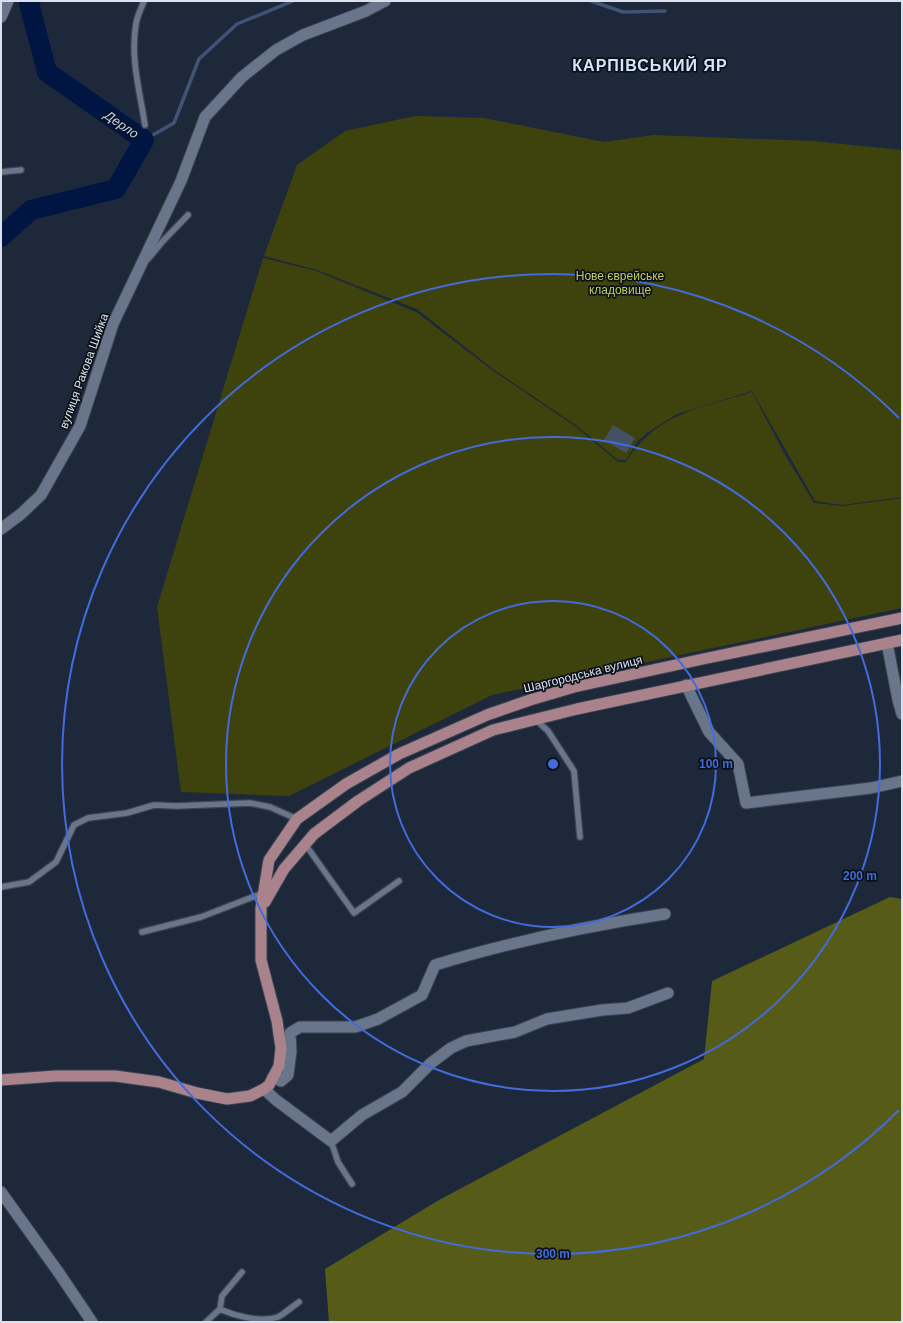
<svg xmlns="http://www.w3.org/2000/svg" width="903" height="1323" viewBox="0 0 903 1323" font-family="Helvetica,sans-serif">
	<rect width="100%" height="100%" fill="#1d293a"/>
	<path fill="#3e430e" d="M415 116 484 118 604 142 654 135 812 141 902 150V497L842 505 815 501 752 391 677 414 647 433 637 442 626 460H618L577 426 493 369 417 309 317 270 264 256 297 165 345 131Z
		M263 258 316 271 416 312 492 370 576 427 618 462H626C633 451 642 440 652 432 680 409 718 403 752 392L785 455 814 503 842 506 902 498V608L492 695 289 796 181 792 157 607Z"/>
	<path fill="#565c17" d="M890 897 902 899V1322H329L325 1269 439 1200 704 1059 712 981Z"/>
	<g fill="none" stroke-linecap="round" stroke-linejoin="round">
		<path stroke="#415275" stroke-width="3.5" d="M591 1 623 12 665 11
			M144 140 174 123 199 59 237 24 293 1"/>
		<path stroke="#001542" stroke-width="20" d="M1 237 31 210 116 189 144 140 47 72 29 4 31 1"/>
	</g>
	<path fill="#445063" d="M613 425 635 438 626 453 604 440Z"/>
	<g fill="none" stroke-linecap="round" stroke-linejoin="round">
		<defs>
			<path id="service" d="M144 1C141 9 137 16 136 24 130 58 140 92 145 125
				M1 172 21 170
				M148 259 163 241 188 215
				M535 719 548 731 574 771 580 837
				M305 844 354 913 399 881
				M1 887 29 882 56 862 74 825 88 818 127 813 154 805 176 806 250 803 270 807 297 819
				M142 932 201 917 263 893
				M331 1141 338 1162 352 1184
				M220 1309C235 1316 262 1323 278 1317 285 1313 292 1307 299 1302
				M206 1322 220 1309 222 1296 242 1272"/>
			<path id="minor" d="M1 17 8 1
				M1 529 21 514 41 495 80 426 113 324 181 181 205 117 242 77 276 50 303 35 366 11 385 1
				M887 643 898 700 902 714
				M686 685 709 732 738 764 746 803 871 788 902 781
				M273 1077 281 1081 288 1075 291 1051 290 1033 300 1027H355L378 1019 422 995 435 965C510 942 587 926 665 914
				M264 1089 276 1100 331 1141 362 1115 402 1092 431 1063 451 1048 466 1041 515 1032 547 1019 602 1010 628 1008 668 993"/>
			<path id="tertiary" d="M1 1192 59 1273 92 1322"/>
			<path id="primary" d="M265 902 284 869 314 834 358 801 409 768 493 730 577 709 902 640
				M1 1080 56 1076H115L159 1082 197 1093 227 1099 250 1096 264 1089 269 1085 279 1066 281 1048 277 1021 261 960V908L269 860 297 819 346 784 399 754 487 715 530 700 574 687 703 659 902 618"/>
		</defs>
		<use href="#service" stroke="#3a4352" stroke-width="8"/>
		<use href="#minor" stroke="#3a4352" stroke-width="13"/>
		<use href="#tertiary" stroke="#3a4352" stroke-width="13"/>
		<use href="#primary" stroke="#3a4352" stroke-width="13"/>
		<use href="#service" stroke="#68758a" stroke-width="5.5"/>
		<use href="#minor" stroke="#68758a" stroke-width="11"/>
		<use href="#tertiary" stroke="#68758a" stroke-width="11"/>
		<use href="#primary" stroke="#a9828c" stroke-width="11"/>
	</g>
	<g fill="none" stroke="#436bdc" stroke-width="2">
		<circle cx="553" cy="764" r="163"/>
		<circle cx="553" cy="764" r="327"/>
		<path d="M899 1110A490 490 0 1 1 899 418"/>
	</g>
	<g text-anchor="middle" stroke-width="3.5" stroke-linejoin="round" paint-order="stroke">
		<g font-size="12" fill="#c3ce57" stroke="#0c1119">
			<text x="620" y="280">Нове єврейське<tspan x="620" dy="14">кладовище</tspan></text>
		</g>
		<g font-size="12" fill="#dae1ed" stroke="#0c1119">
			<text transform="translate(84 371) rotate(-70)" y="4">вулиця Ракова Шийка</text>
			<text transform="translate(583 674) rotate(-14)" y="4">Шаргородська вулиця</text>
		</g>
		<g font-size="13" font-style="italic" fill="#bdd5f9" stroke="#0c1119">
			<text transform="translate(122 124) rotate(35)" y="5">Дерло</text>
		</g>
		<g font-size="16" font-weight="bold" letter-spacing="1" fill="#d0e6fd" stroke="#0c1119">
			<text x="650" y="71">КАРПІВСЬКИЙ ЯР</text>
		</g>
	</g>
	<circle cx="553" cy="764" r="6" fill="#436bdc" stroke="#0c1119" stroke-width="2"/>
	<g font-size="12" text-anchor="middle" font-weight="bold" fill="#436bdc" stroke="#0c1119" stroke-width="3.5" stroke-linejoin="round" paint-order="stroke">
		<text x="716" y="768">100 m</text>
		<text x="860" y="880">200 m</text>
		<text x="553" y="1258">300 m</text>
	</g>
	<rect width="903" height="1323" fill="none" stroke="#dae1ed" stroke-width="4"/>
</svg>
